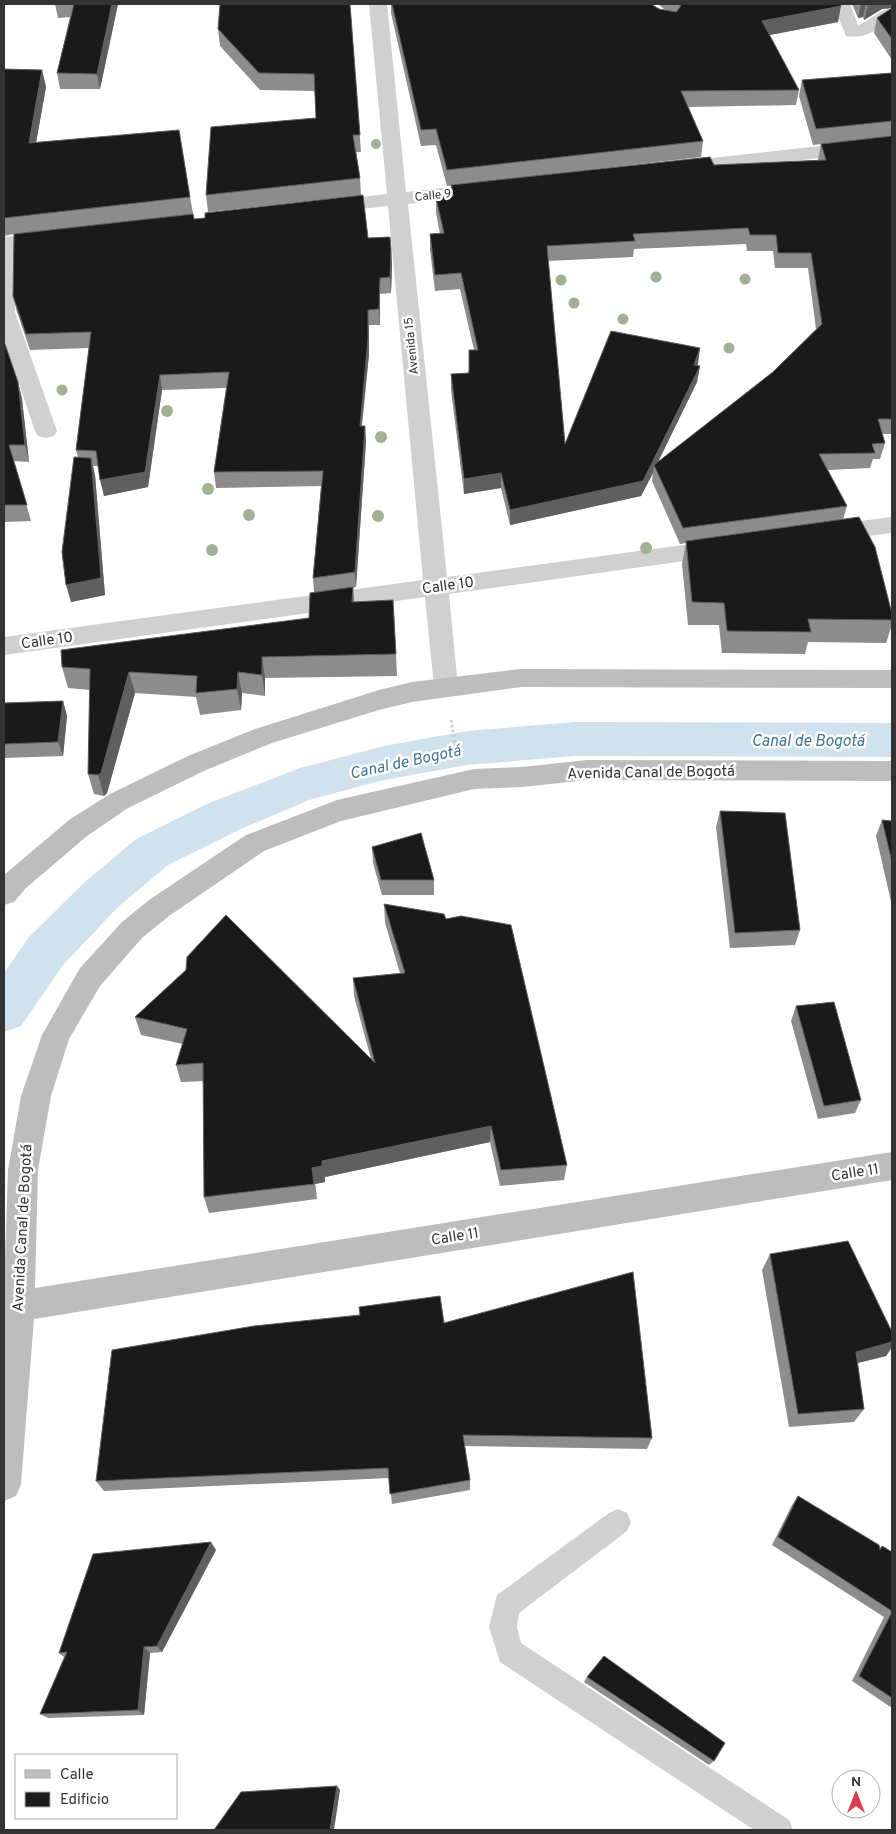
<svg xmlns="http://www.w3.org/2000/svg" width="896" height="1834" viewBox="0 0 896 1834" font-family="Overpass,sans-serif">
	<rect width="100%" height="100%" fill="#fff"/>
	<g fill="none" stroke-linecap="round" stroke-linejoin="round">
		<path fill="#cfe2ee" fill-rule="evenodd" d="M575 722 892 723V757L575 756 467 765 384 780 309 800 241 829 168 865 118 907 63 965 21 1026 4 1032V973L29 937 86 881 136 839 209 803 300 768 384 746 467 731Z"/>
		<path stroke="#cdcdcd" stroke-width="3" stroke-dasharray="2.5 2.5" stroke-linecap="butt" d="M451 720 456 749"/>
		<path fill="#d0d0d0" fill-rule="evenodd" d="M618 1509 627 1513 631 1522 627 1531 519 1613 517 1627 521 1643 789 1820 793 1830H754L500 1662 489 1627 497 1595 609 1513Z"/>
		<path fill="#d0d0d0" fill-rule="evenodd" d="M369 4H387L406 192 487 183 494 185 497 189 494 193 487 195 408 204 447 577 720 540 728 542 732 548 728 554 720 556 449 594 458 687 455 694 446 696 437 694 434 687 425 597 4 655V637L423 580 388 206 326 213 319 211 316 207 319 203 326 201 387 194Z
			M833 4H850L858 25C871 21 878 9 892 9V19C878 29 864 40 846 36Z
			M892 138V150L676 174 669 172 666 168 669 164 676 162Z
			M52 232 59 234 62 238 59 242 16 248 15 312 57 431 54 436 46 438 38 436 35 431 4 339V237Z
			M892 517V533L829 541 821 539 817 533 821 527 829 525Z"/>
		<path fill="#bdbdbd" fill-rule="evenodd" d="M521 669 892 670V688L521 687 412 702 379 710 272 743 206 770 128 808 87 836 26 888 14 902 4 905V875L69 820 110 794 188 756 255 729 379 690 412 682Z
			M587 760 892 761V781L587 780 522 787 474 789 341 821 264 851 169 916 142 938 100 986 69 1039 51 1096 38 1170 35 1288 892 1152V1180L34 1319 21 1484 16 1496 4 1501V1286L8 1170 21 1096 42 1035 80 968 122 922 149 900 246 835 337 800 474 769 522 767Z"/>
	</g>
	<g fill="#a2b095">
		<circle cx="376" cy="144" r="5"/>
		<circle cx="656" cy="277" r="5.5"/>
		<circle cx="745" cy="279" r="5.5"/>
		<circle cx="561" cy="280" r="5.5"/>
		<circle cx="574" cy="303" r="5.5"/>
		<circle cx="623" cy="319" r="5.5"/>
		<circle cx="729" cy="348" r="5.5"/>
		<circle cx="62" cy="390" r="5.5"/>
		<circle cx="167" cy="411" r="6"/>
		<circle cx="381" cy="437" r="6"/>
		<circle cx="208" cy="489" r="6"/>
		<circle cx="249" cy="515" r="6"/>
		<circle cx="378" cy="516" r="6"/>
		<circle cx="646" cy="548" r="6"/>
		<circle cx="212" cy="550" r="6"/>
	</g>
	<path fill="#8c8c8c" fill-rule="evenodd" d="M55 4H118L100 89H60L57 73 70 17 58 18Z
		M350 4 361 152H356L360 178 361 195 208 212 206 195 316 118 315 91 260 90 220 46 218 29Z
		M391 4H651L659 9 665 10 658 4H840L838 22 769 35 799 90 796 105 688 107 703 141 701 157 447 186 436 145 421 146 391 13Z
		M852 4H892V8L882 9 864 20 863 17 858 18Z
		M892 8V60L874 33 877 18Z
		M4 69 42 70 46 87 36 142 190 197 194 219 368 238 391 249 392 265 391 293 380 294V325H369V354L362 426H365L366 441 356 587 353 588 354 602 396 654 397 676 265 678V696L242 693 241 710 200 715 196 697 135 693 107 793 104 796 94 794 88 774 90 690 68 688 62 667 309 618 314 592 313 578 321 486 216 488 214 472 226 388 162 390 148 487 104 496 98 466H93L95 475 105 595 71 602 78 457 76 450 89 348 30 350 17 312 13 296 14 234 4 236Z
		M892 73V434H882L885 443 880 459H873L870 468 827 470 847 506 843 520 892 614V625L886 643 808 642 805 654 722 653 719 625H688L682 564 686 543 680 544 652 481 653 473 641 496 510 525 501 488 464 494 451 390V374L468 373 474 350 460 289 435 291 430 250V234H440L436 213V198L451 196V185L714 165 818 160 821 144 892 136 813 145 799 96 802 80ZM746 244 747 251H773L775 268H808L816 329 773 372 658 462 697 382 700 366 697 365 698 364 565 444 548 261 633 257 634 249Z
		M4 341 18 382 22 399 29 462 14 461 31 521 4 522Z
		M63 701 67 716 63 756 4 758V703Z
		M720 811 800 930 795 945 730 948 716 827Z
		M882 820 892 821V906L876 836Z
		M372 847 434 880V895H382L373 863Z
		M384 904 446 919 567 1165 564 1180 500 1186 490 1142 325 1177V1182L315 1184 317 1199 209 1213 204 1197V1081L181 1082 176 1065 183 1044 141 1035 135 1017 371 1059 354 996 353 978 400 973 385 923Z
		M796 1006 861 1100 855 1113 818 1119 791 1021Z
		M770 1254 892 1332V1347L886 1356 857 1363 864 1409 854 1422 789 1427 762 1270Z
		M444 1323 652 1438 647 1449 464 1446 470 1480V1490L392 1504 389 1478 104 1491 96 1481Z
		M798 1496 880 1548 882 1546 892 1552V1708L852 1681 884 1617 772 1545 792 1505Z
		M216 1550 162 1652 150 1653 144 1715 48 1718 40 1714 64 1657 59 1653Z
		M587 1677 714 1761 709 1765 584 1682Z"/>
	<path fill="#5f5f5f" d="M112 4H118L100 89 97 74Z
		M861 4H866L863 17 858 18Z
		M868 4H892V8L882 9 864 20Z
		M841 6 838 22 759 37 762 21Z
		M42 70 46 87 33 160 29 143Z
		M391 249 392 265 391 293 390 277Z
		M380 278V325L379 309Z
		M368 310 369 354 360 441V426Z
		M700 348 698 364 692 380 694 365Z
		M700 366 697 382 655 468 654 465 653 473 641 496 510 525V510Z
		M160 375 162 390 148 487 104 496 100 480Z
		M18 382 22 399 29 462 25 445Z
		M365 426 366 441 356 587 355 572Z
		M91 458 95 475 105 595 71 602 66 585Z
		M501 473V488L464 494V479Z
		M353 587 354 609 352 602Z
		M262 657 265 678V696L262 675Z
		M129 672 135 693 107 793 104 796 98 775Z
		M238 672 242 693 241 710 237 689Z
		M63 701 67 716 63 756 58 742Z
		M491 1126 490 1142 325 1177V1182L315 1184 317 1199 312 1168 322 1161Z
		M892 1342V1347L886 1356 846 1366 856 1352Z
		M211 1542 216 1550 162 1652 157 1646Z
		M144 1647 150 1653 144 1715 138 1710Z
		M337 1786 340 1790 334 1830H330Z"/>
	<path fill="#1a1a1a" stroke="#5f5f5f" d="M74 4H112L97 74 57 73Z
		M220 4H350L360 135H353L360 178 206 195 211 127 316 118 314 74 259 73 218 29Z
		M392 4H651L659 9 676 12 681 6 678 4H840L841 6 762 21 799 90 681 91 703 141 447 170 436 129 421 130Z
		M892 8V39L877 18Z
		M4 69 42 70 29 143 179 130 190 197 4 218Z
		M892 73V121L816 129 802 80Z
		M892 136V419H878L885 443 872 444 875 453 819 454 847 506 683 528 654 465 773 372 822 324 811 253H778L776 235H750L748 228 633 234 635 241 547 246 565 444 611 331 700 348 694 365 700 366 643 481 510 510 501 473 464 479 451 374 469 373V350H478L461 273 435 275 430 234 444 233 436 198 453 196 451 185 710 157 714 165 826 160 821 144Z
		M363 195 368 238 390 237 391 249 390 277 380 278 379 309 368 310V339L360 426H365L355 572 313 578 323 471 214 472 229 372 160 375 145 472 100 480 96 451 76 450 91 332 26 334 13 296 14 234 193 214 194 219 205 218V213Z
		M4 341 18 382 25 445H9L27 505H4Z
		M74 457 91 458 101 578 66 585 62 552Z
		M859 517 875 547 892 614V620L808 619 811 632 727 631 724 603 692 602 686 541Z
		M353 587 352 602 393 600 396 654 262 657V675L238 672 237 689 196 693 197 676 129 672 101 773 98 775 88 774 90 669 62 667 61 650 309 618 310 593Z
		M63 701 58 742 4 744V703Z
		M720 811 785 813 800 930 735 933Z
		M882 820 892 821V862Z
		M421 833 434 880H381L372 847Z
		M384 904 444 914 446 919 461 916 511 925 567 1165 501 1170 491 1126 322 1161V1166L312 1168 314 1184 204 1197 203 1063 176 1065 187 1029 135 1017 186 970 187 957 226 915 375 1063 353 978 405 973Z
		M834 1002 861 1100 824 1106 796 1006Z
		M848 1241 892 1332V1342L856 1352 864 1409 798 1414 770 1254Z
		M633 1272 652 1438 463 1435 470 1480 390 1494 388 1468 96 1481 112 1350 254 1326 360 1315 359 1307 440 1296 444 1323Z
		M798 1496 879 1545 880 1550 882 1546 892 1552V1611L778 1537Z
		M211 1542 157 1646 144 1647 138 1710 40 1714 67 1652 59 1653 93 1554Z
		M892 1612V1698L859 1676Z
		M604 1656 725 1743 714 1761 587 1677Z
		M337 1786 330 1830H214L241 1792Z"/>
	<g text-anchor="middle" stroke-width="5" stroke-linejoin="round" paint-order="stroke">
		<g font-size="12" fill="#333" stroke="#fff">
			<text transform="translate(433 195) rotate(-6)" y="4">Calle 9</text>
			<text transform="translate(411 346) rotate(-96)" y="4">Avenida 15</text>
		</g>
		<g font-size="15" fill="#333" stroke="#fff">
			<text transform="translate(448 585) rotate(-8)" y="5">Calle 10</text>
			<text transform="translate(47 640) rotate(-8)" y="5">Calle 10</text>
			<text transform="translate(651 772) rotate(-1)" y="5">Avenida Canal de Bogotá</text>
			<text transform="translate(855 1172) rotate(-9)" y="5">Calle 11</text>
			<text transform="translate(22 1228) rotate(-87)" y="5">Avenida Canal de Bogotá</text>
			<text transform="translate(455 1236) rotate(-9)" y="5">Calle 11</text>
		</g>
		<g font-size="16" font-style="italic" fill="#3f7597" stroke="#fff">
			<text x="808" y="746">Canal de Bogotá</text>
			<text transform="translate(405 761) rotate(-12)" y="6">Canal de Bogotá</text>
		</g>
	</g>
	<rect width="896" height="1834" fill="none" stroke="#333333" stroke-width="10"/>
	<rect x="15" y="1754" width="162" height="65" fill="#ffffff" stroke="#adadad"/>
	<rect x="25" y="1770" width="25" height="8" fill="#bdbdbd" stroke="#adadad"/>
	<text x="60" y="1779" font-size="15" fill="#333333">Calle</text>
	<rect x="25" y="1792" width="25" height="15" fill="#1a1a1a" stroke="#adadad"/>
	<text x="60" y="1804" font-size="15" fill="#333333">Edificio</text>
	<g transform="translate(856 1794)"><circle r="24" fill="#ffffff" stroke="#adadad"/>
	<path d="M0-4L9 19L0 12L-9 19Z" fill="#e63946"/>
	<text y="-8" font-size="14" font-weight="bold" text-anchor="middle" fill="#333333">N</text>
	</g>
</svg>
